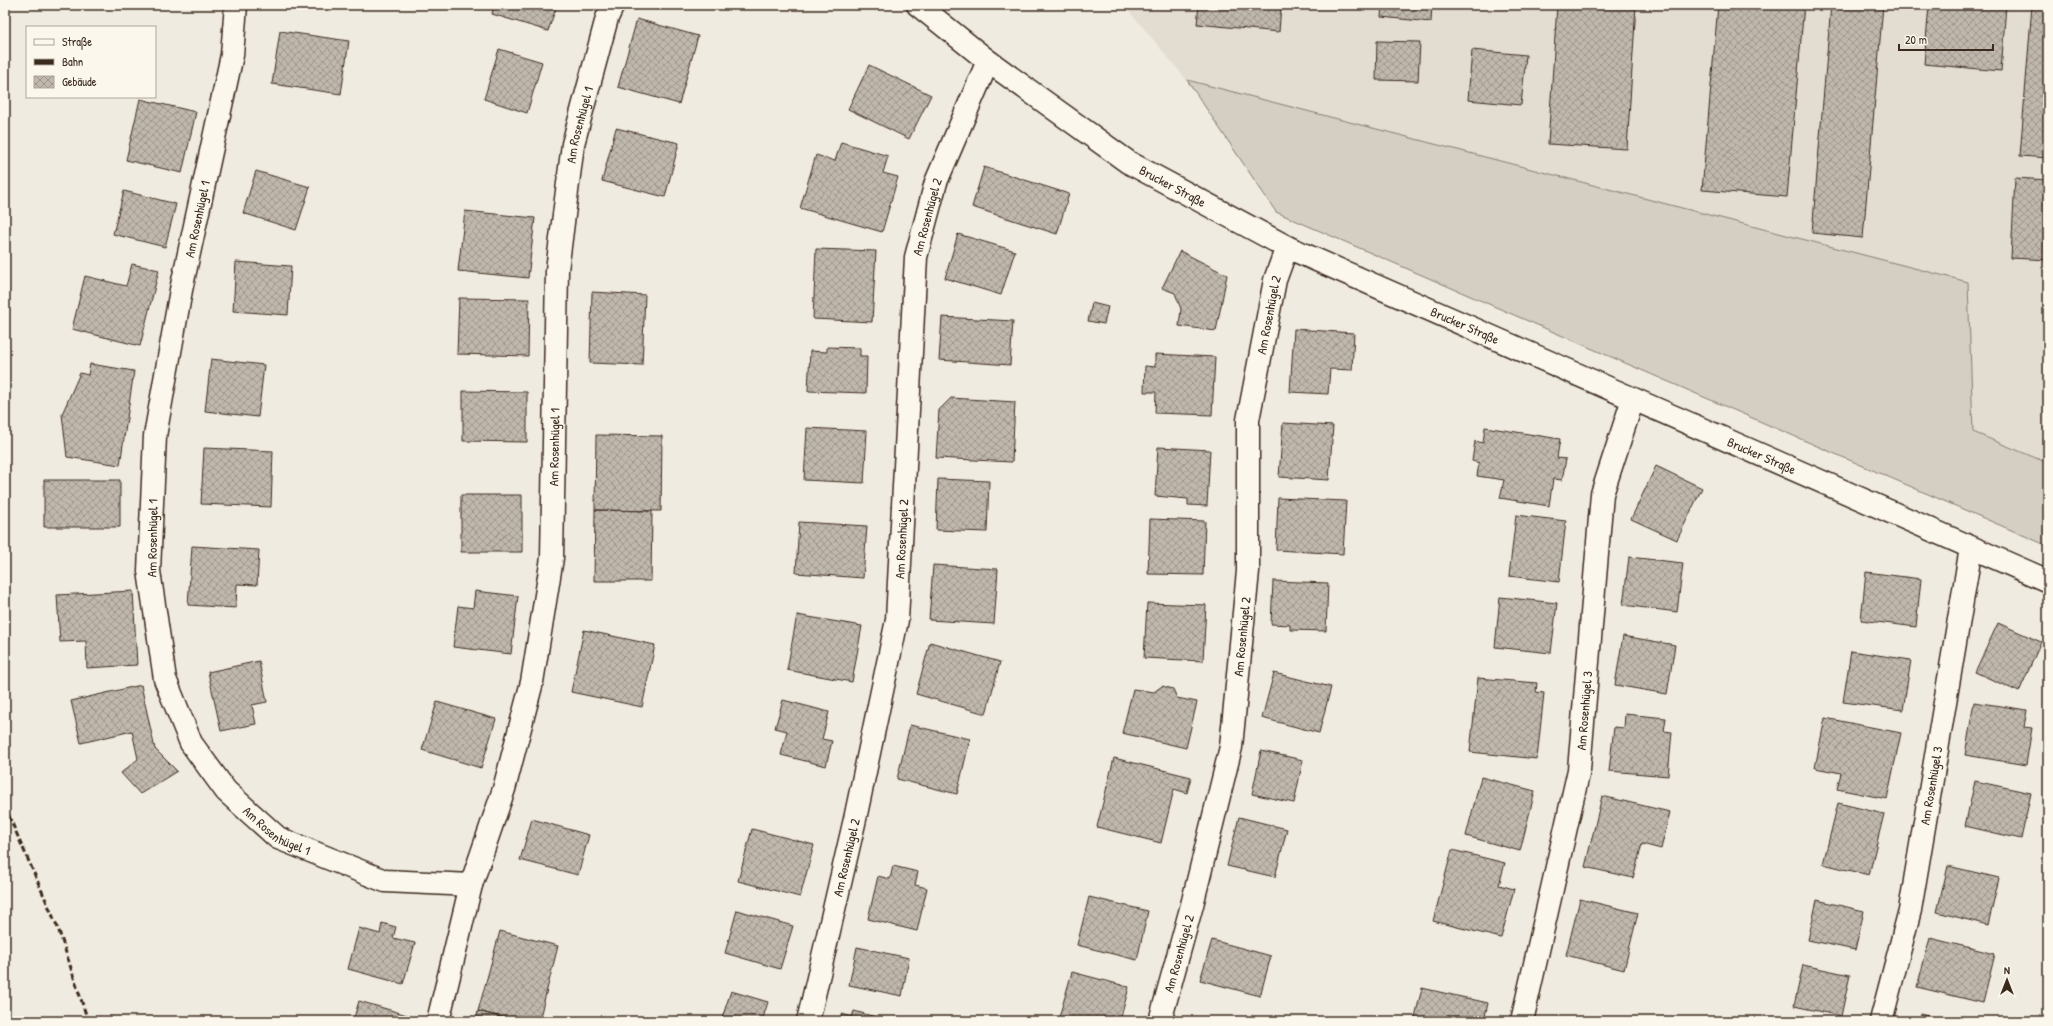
<svg xmlns="http://www.w3.org/2000/svg" width="2053" height="1026" viewBox="0 0 2053 1026" font-family="'Patrick Hand',sans-serif">
	<defs>
		<pattern id="building-cross-hatch" width="8" height="8" patternUnits="userSpaceOnUse"><rect width="8" height="8" fill="#c0b8ad"/><path d="M0 0l8 8M0 8l8-8" fill="none" stroke="#9d968c"/></pattern>
	</defs>
	<rect width="100%" height="100%" fill="#f0ebe0"/>
	<filter id="ink" filterUnits="userSpaceOnUse"><feTurbulence type="fractalNoise" baseFrequency=".025" numOctaves="2"/><feDisplacementMap in="SourceGraphic" scale="8" xChannelSelector="R" yChannelSelector="G"/><feConvolveMatrix kernelMatrix="1 2 1 2 8 2 1 2 1" color-interpolation-filters="sRGB"/></filter>
	<g filter="url(#ink)">
		<path fill="#e2dcd1" d="M1124 5H2048V463L1973 432 1968 282 1187 80Z"/>
		<path fill="#d5cec3" stroke="#887c70" d="M1187 80 1968 282 1973 432 2048 463V546L1276 212Z"/>
		<path fill="url(#building-cross-hatch)" stroke="#3b2a1e" d="M494 5H557L548 31 492 14Z
			M1199 5H1281L1279 32 1197 24Z
			M1382 5H1432L1431 22 1381 17Z
			M1557 5H1636L1627 149 1548 144Z
			M1718 5H1804L1787 197 1702 190Z
			M1831 5H1883L1863 238 1812 233Z
			M1929 5H2006L2001 71 1924 64Z
			M2032 5H2048V158L2020 156Z
			M637 19 698 36 679 104 618 87Z
			M280 31 349 41 341 94 272 84Z
			M1377 41 1420 42 1418 81 1376 80Z
			M499 49 542 62 527 113 484 99Z
			M1472 50 1526 55 1521 105 1468 100Z
			M869 65 931 95 909 139 848 109Z
			M140 99 196 112 182 173 126 160Z
			M616 128 679 143 665 197 602 181Z
			M841 142 888 156 883 173 898 177 882 232 800 208 816 155 835 161Z
			M984 167 1069 194 1057 234 972 207Z
			M256 171 310 187 296 230 243 213Z
			M2015 178 2048 180V260L2011 258Z
			M124 191 176 204 165 247 113 234Z
			M465 211 535 218 528 278 458 271Z
			M958 234 1015 251 1001 295 945 278Z
			M816 249 876 251 872 322 813 319Z
			M1180 251 1227 275 1216 331 1179 326 1181 309 1175 293 1162 288Z
			M236 262 291 266 288 315 233 311Z
			M132 264 159 270 140 346 72 329 85 276 126 286Z
			M592 292 645 295 642 365 590 363Z
			M459 298 529 299 528 356 457 354Z
			M1092 303 1108 307 1104 324 1088 321Z
			M942 317 1013 321 1010 365 939 360Z
			M1294 329 1354 333 1352 370 1330 369 1328 394 1290 392Z
			M827 347 860 348V356H867L866 393 808 391 810 351 827 352Z
			M1155 354 1215 357 1212 415 1155 413 1156 392H1144L1145 366 1155 367Z
			M211 359 264 365 258 417 205 411Z
			M90 364 134 371 120 465 67 457 62 414 80 373 88 375Z
			M463 391 527 392V442L463 441Z
			M951 398 1015 402 1012 462 936 458 939 410Z
			M1283 423 1333 426 1329 480 1279 477Z
			M1485 427 1560 439 1557 458 1566 459 1562 480 1553 479 1549 506 1500 498 1504 480 1477 476 1479 463 1472 461 1475 441 1483 443Z
			M807 428 867 431 864 483 804 480Z
			M596 435 662 436 661 511 595 510Z
			M1158 447 1210 450 1207 506 1188 505V499L1155 496Z
			M204 448 273 451 271 507 201 504Z
			M1656 466 1702 488 1677 540 1631 519Z
			M938 479 989 481 987 532 936 530Z
			M44 480H120V527H44Z
			M461 495H522V552H461Z
			M1278 498 1346 501 1343 554 1276 550Z
			M595 510 652 511 651 581H594Z
			M1516 515 1566 521 1559 582 1509 576Z
			M1150 519 1205 521 1203 575 1148 574Z
			M799 522 867 526 863 578 796 573Z
			M192 546 259 550 257 585 237 584 236 608 188 605Z
			M1629 557 1683 563 1677 612 1623 605Z
			M933 565 998 569 994 624 929 620Z
			M1866 572 1921 579 1916 627 1861 620Z
			M1273 581 1328 583 1326 631 1290 630V625L1271 624Z
			M133 591 137 665 87 668 86 641 60 642 57 595Z
			M475 591 518 596 511 654 453 647 458 606 473 608Z
			M1500 597 1557 603 1551 653 1495 647Z
			M1147 603 1206 605 1203 661 1144 658Z
			M797 615 862 626 852 682 787 670Z
			M1998 623 2041 642 2019 692 1975 672Z
			M584 630 655 645 642 707 571 692Z
			M1623 636 1675 645 1667 694 1615 685Z
			M930 642 1000 662 986 714 916 694Z
			M1851 651 1911 660 1903 710 1843 702Z
			M259 661 267 702 252 705 256 724 221 731 208 672Z
			M1274 673 1331 687 1319 733 1262 718Z
			M1478 678 1537 683 1536 692 1544 693 1537 759 1470 752Z
			M141 685 155 749 177 771 140 794 121 773 138 759 132 731 81 743 71 701Z
			M1162 686 1173 689 1177 698 1197 702 1186 748 1122 733 1133 689 1154 692Z
			M783 700 829 712 822 739 832 741 826 766 781 755 787 731 775 728Z
			M437 702 496 719 481 768 422 750Z
			M1974 702 2027 710 2024 727 2032 728 2026 765 1965 755Z
			M1625 714 1666 718 1664 731 1672 732 1668 776 1609 771 1614 727 1624 728Z
			M1825 718 1901 733 1887 799 1837 789 1841 773 1815 768Z
			M910 725 970 739 957 794 897 779Z
			M1261 751 1303 760 1294 803 1252 794Z
			M1114 758 1191 777 1187 793 1174 789 1161 843 1097 827Z
			M1481 777 1535 791 1520 851 1466 836Z
			M1975 781 2031 793 2021 839 1965 826Z
			M1602 796 1670 812 1661 849 1642 844 1633 878 1585 867Z
			M1838 803 1884 814 1869 875 1823 864Z
			M1239 817 1287 829 1275 877 1227 866Z
			M532 819 589 835 578 875 520 860Z
			M752 829 814 845 800 897 738 881Z
			M1452 850 1505 863 1499 885 1514 889 1501 938 1433 921Z
			M893 866 918 872 915 885 927 888 917 931 868 919 878 876 890 879Z
			M1948 866 1999 878 1988 925 1937 912Z
			M1089 897 1148 911 1137 960 1077 945Z
			M1580 899 1638 913 1624 970 1566 955Z
			M1817 900 1864 911 1855 950 1808 940Z
			M737 910 793 926 780 969 725 953Z
			M382 923 396 927 393 938 415 943 403 984 348 969 359 928 380 934Z
			M500 931 558 946 539 1021H516L478 1011Z
			M1930 938 1995 954 1983 1003 1917 987Z
			M1212 940 1271 956 1260 996 1200 980Z
			M857 947 909 958 902 996 849 985Z
			M1803 965 1850 975 1841 1016 1794 1006Z
			M1072 972 1129 987 1120 1021H1058Z
			M1422 988 1488 1003 1484 1021H1414Z
			M731 991 768 1002 762 1021H721Z
			M359 1001 414 1017 413 1021H353Z
			M478 1011 516 1021H476Z
			M854 1011 890 1021H840L842 1014 852 1017Z
			M1920 1014 1948 1021H1918Z"/>
		<g fill="none" stroke-linecap="round" stroke-linejoin="round">
			<defs>
				<g id="street">
					<path id="s1" d="M236 5 232 55 181 290 155 436 149 571 165 679 191 743 226 791 278 838 385 881 471 885 504 789 532 682 552 558 557 270 573 144 607 18 613 5"/>
					<path id="s2" d="M918 5 988 61 1128 162 1287 247 2048 581"/>
					<path d="M438 1021 471 885"/>
					<path id="s3" d="M808 1021 855 819 897 620 916 257 936 182 988 61"/>
					<path id="s4" d="M1160 1021 1192 905 1231 747 1248 571V420L1275 280 1287 247"/>
					<path id="s5" d="M1522 1021 1579 770 1602 494 1633 399"/>
					<path id="s6" d="M1881 1021 1910 910 1971 548"/>
				</g>
			</defs>
			<use href="#street" stroke="#3b2a1e" stroke-width="25"/>
			<use href="#street" stroke="#fbf7ec" stroke-width="22"/>
			<path stroke="#3b2a1e" stroke-width="3" stroke-dasharray="6 3" stroke-linecap="butt" d="M5 807 58 928 88 1021"/>
		</g>
	</g>
	<g text-anchor="middle" stroke-width="3" stroke-linejoin="round" paint-order="stroke">
		<g font-size="13" fill="#3b2a1e" stroke="#fbf7ec">
			<text dy="5" stroke="none"><textPath href="#s1" startOffset="1856">Am Rosenhügel 1</textPath></text>
			<text dy="5" stroke="none"><textPath href="#s2" startOffset="313">Brucker Straße</textPath></text>
			<text dy="5" stroke="none"><textPath href="#s3" startOffset="816">Am Rosenhügel 2</textPath></text>
			<text transform="translate(197 219) rotate(-78)" y="5">Am Rosenhügel 1</text>
			<text dy="5" stroke="none"><textPath href="#s4" startOffset="718">Am Rosenhügel 2</textPath></text>
			<text dy="5" stroke="none"><textPath href="#s2" startOffset="637">Brucker Straße</textPath></text>
			<text dy="5" stroke="none"><textPath href="#s1" startOffset="1532">Am Rosenhügel 1</textPath></text>
			<text dy="5" stroke="none"><textPath href="#s2" startOffset="961">Brucker Straße</textPath></text>
			<text transform="translate(152 538) rotate(-89)" y="5">Am Rosenhügel 1</text>
			<text dy="5" stroke="none"><textPath href="#s3" startOffset="492">Am Rosenhügel 2</textPath></text>
			<text dy="5" stroke="none"><textPath href="#s4" startOffset="394">Am Rosenhügel 2</textPath></text>
			<text dy="5" stroke="none"><textPath href="#s5" startOffset="317">Am Rosenhügel 3</textPath></text>
			<text dy="5" stroke="none"><textPath href="#s6" startOffset="241">Am Rosenhügel 3</textPath></text>
			<text dy="5" stroke="none"><textPath href="#s1" startOffset="877">Am Rosenhügel 1</textPath></text>
			<text dy="5" stroke="none"><textPath href="#s3" startOffset="168">Am Rosenhügel 2</textPath></text>
			<text dy="5" stroke="none"><textPath href="#s4" startOffset="70">Am Rosenhügel 2</textPath></text>
		</g>
	</g>
	<rect width="2053" height="1026" fill="none" stroke="#fbf7ec" stroke-width="20"/>
	<rect x="10" y="10" width="2033" height="1006" fill="none" stroke="#3b2a1e" stroke-width="1.5" filter="url(#ink)"/>
	<rect x="26" y="26" width="130" height="72" fill="#fbf7ec" stroke="#aea59a"/>
	<rect x="34" y="39" width="20" height="6" fill="#fbf7ec" stroke="#aea59a"/>
	<text x="62" y="46" font-size="12" fill="#3b2a1e">Straße</text>
	<rect x="34" y="59" width="20" height="6" fill="#3b2a1e" stroke="#aea59a"/>
	<text x="62" y="66" font-size="12" fill="#3b2a1e">Bahn</text>
	<rect x="34" y="76" width="20" height="12" fill="url(#building-cross-hatch)" stroke="#aea59a"/>
	<text x="62" y="86" font-size="12" fill="#3b2a1e">Gebäude</text>
	<g transform="translate(2007 980)" stroke="#fbf7ec" stroke-width="3" paint-order="stroke">
	<path d="M0-3L7 15L0 10L-7 15Z" fill="#3b2a1e"/>
	<text y="-6" font-size="11" font-weight="bold" text-anchor="middle" fill="#3b2a1e">N</text>
	</g>
	<path d="M1899 44v6h94v-6" fill="none" stroke="#3b2a1e" stroke-width="2"/>
	<text x="1905" y="44" font-size="12" fill="#3b2a1e" stroke="#fbf7ec" stroke-width="3" paint-order="stroke">20 m</text>
</svg>
